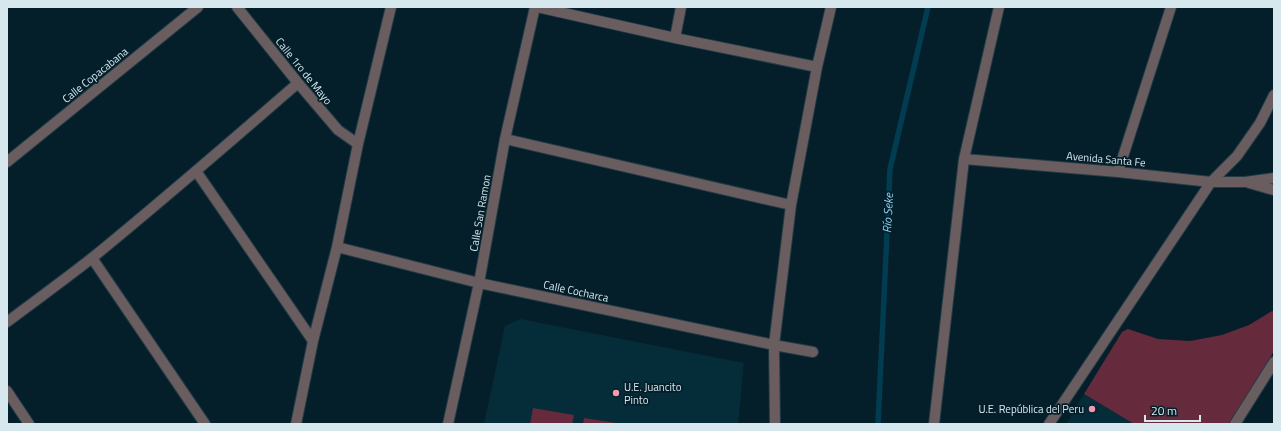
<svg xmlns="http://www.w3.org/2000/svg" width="1281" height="431" viewBox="0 0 1281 431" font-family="'Titillium Web',sans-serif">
	<rect width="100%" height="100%" fill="#041f2a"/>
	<path fill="#052c39" d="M520 319 744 363 738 424H484L505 326Z
		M1084 394 1134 424H1066Z"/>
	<path fill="#662a3d" d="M1272 311 1274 312V351L1229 424H1134L1084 394 1122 332 1128 329 1158 339 1190 341 1222 335 1249 325Z
		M533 408 574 415 572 424H530Z
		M584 418 623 424H583Z"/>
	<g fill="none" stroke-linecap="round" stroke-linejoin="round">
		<path stroke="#013c50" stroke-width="5.5" d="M878 424 890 169 928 7"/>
		<defs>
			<path id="minor" d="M237 7 298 83 338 130 358 144
				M537 7 675 38 817 67
				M675 38 681 7
				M505 139 791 205
				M964 159 1118 172 1211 182H1245L1274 178
				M7 162 198 7
				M196 171 313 341
				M1118 172 1171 7
				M1249 183 1274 190
				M337 247 479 283 774 345 813 352
				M92 258 205 424
				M7 322C35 301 64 280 92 258 162 201 230 142 298 83
				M7 391 29 424
				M296 424 313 341 337 247 358 144 391 7
				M448 424 479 283 505 139 535 7
				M775 424 774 345 791 205 817 67 831 7
				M934 424 964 159 999 7
				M1049 424 1211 182 1237 156 1260 123 1274 95
				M1235 424 1274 362"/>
		</defs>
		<use href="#minor" stroke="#223b45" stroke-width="12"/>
		<use href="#minor" stroke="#6a5d60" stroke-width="10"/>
	</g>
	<g fill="#f19ab0" stroke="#041f2a" stroke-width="1.5">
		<circle cx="616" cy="393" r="4"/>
		<circle cx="1092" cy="409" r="4"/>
	</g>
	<g text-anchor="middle" stroke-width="3.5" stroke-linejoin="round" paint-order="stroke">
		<g font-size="11" fill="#d7e7ee" stroke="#041f2a">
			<text transform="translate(304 71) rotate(51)" y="4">Calle 1ro de Mayo</text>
			<text transform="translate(95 75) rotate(-39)" y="4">Calle Copacabana</text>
			<text transform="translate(1106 159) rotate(5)" y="4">Avenida Santa Fe</text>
			<text transform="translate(480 213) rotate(-80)" y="4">Calle San Ramon</text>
			<text transform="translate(576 291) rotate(12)" y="4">Calle Cocharca</text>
		</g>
		<g font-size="11" fill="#d7e7ee" stroke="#041f2a" text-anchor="start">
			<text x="624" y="391">U.E. Juancito<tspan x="624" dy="13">Pinto</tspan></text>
			<text x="1084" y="413" text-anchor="end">U.E. República del Peru</text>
		</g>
		<g font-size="12" font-style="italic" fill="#8dd3f2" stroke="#041f2a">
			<text transform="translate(888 213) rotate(-87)" y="4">Río Seke</text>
		</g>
	</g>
	<rect width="1281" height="431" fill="none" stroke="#d7e7ee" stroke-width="16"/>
	<path d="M1145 415v6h55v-6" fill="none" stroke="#d7e7ee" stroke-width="2"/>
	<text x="1151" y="415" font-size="12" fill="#d7e7ee" stroke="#041f2a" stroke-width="3" paint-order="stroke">20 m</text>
</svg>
